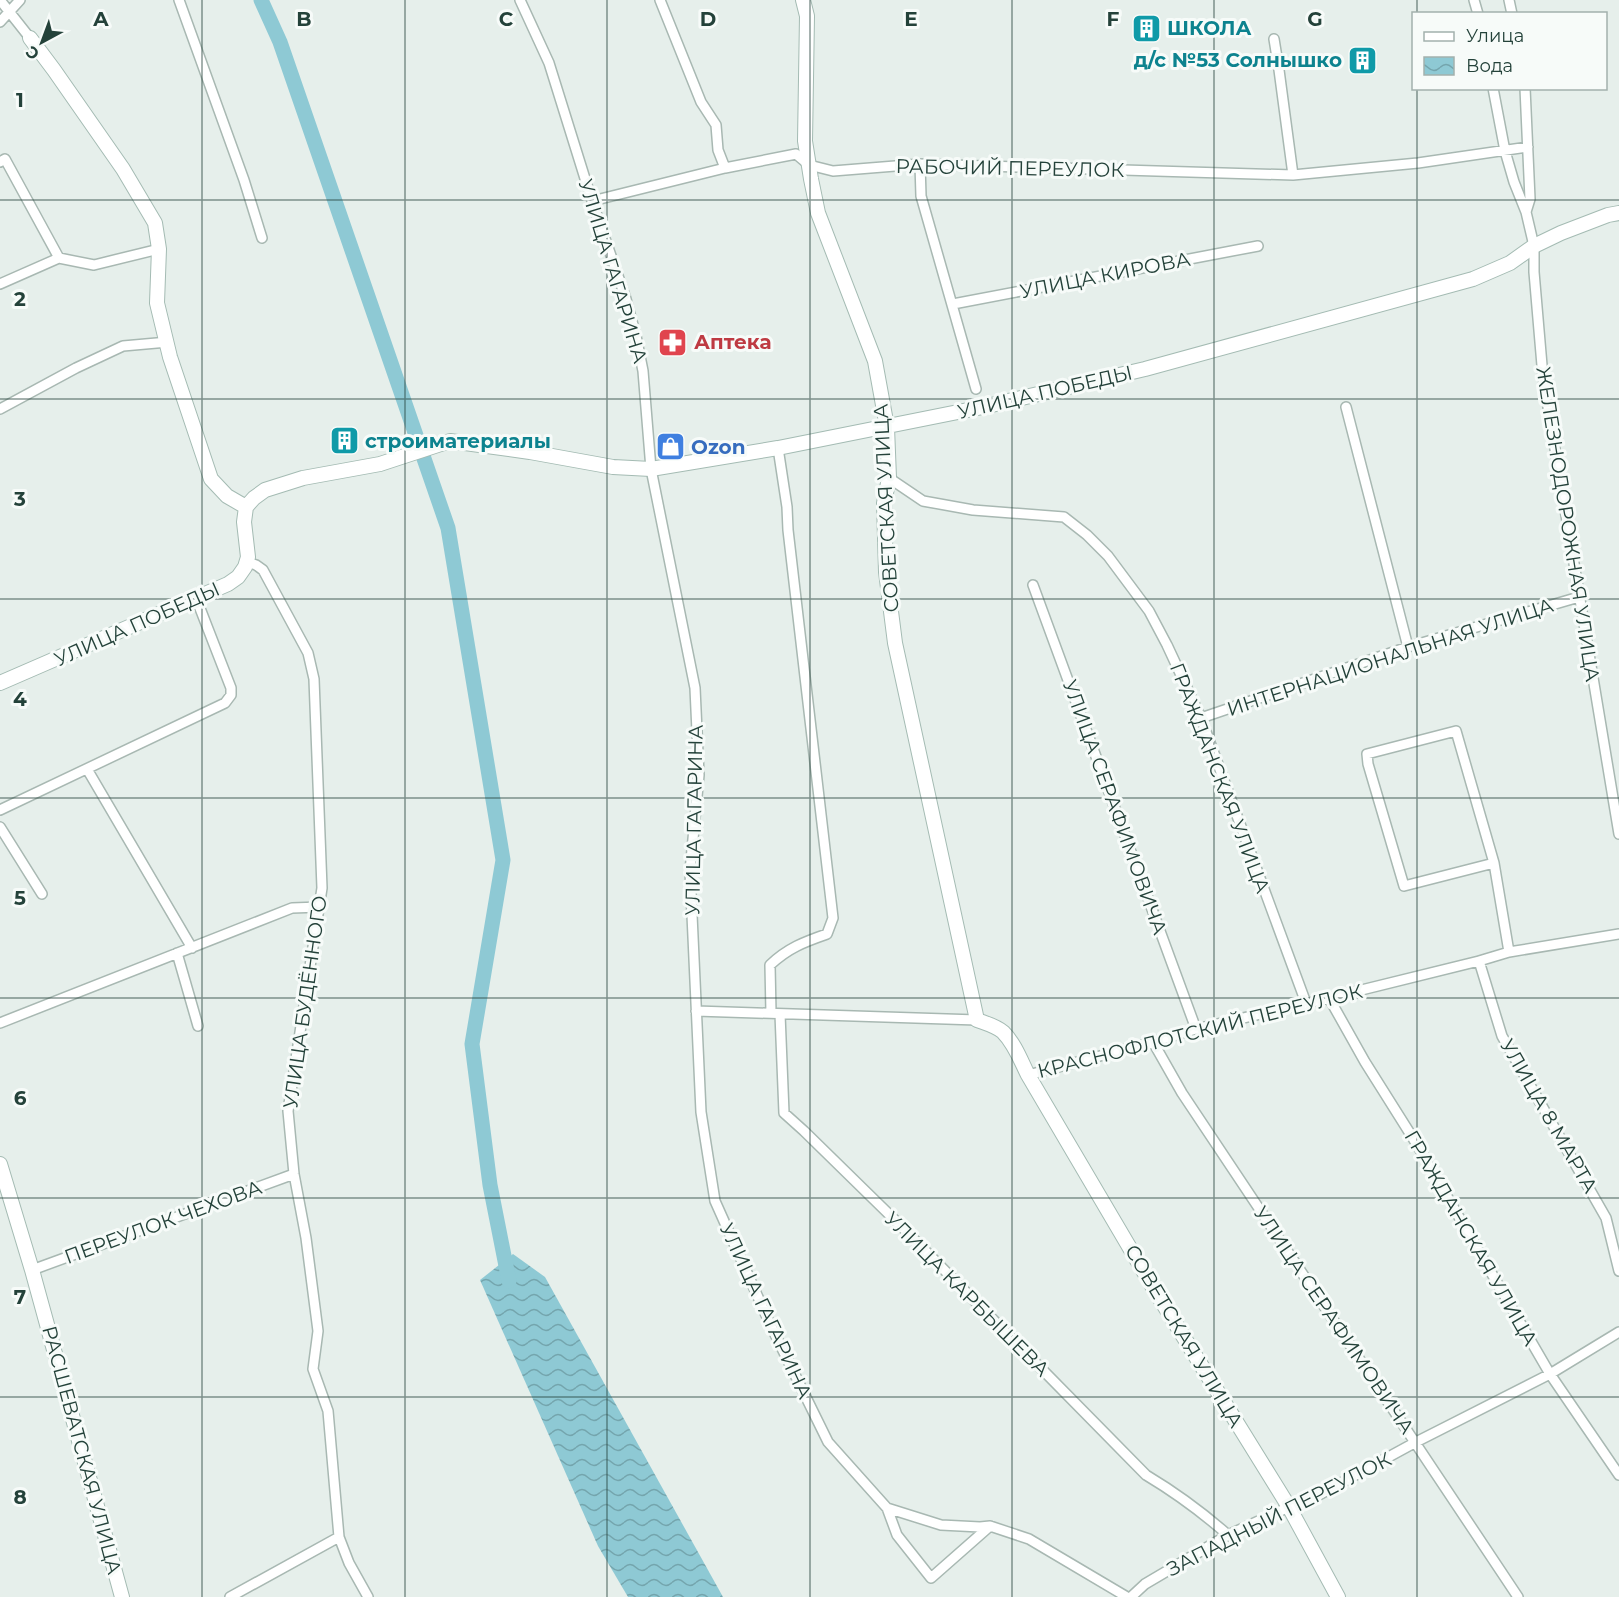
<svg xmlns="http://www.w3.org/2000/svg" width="1619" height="1597" viewBox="0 0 1619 1597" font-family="Montserrat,sans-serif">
	<defs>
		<pattern id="water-waves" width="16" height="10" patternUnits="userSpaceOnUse" patternTransform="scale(1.5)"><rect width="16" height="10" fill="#8ec9d4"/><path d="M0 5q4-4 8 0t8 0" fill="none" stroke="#74a5ad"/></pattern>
	</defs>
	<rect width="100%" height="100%" fill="#e6efeb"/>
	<path fill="url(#water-waves)" d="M513 1254 545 1277 723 1597H628L598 1546 480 1280Z"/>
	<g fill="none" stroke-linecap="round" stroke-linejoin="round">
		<path stroke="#8ec9d4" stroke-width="15" d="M261 0 280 42 448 528 503 860 472 1044 490 1185 509 1281"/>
		<defs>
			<path id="street" d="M0 0 30 38
				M179 0 244 180 262 238
				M520 0 549 63 592 201 626 299 636 336 643 371 651 469 695 688 699 775 690 871 701 1112 715 1201 770 1324 828 1442 887 1508 941 1525 980 1527 990 1526 1029 1539 1127 1597
				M660 0 701 102 716 125 718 150 725 168
				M1474 0 1478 14
				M1509 0 1512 14
				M0 22 20 0
				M1274 39 1279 70 1293 175
				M1493 88 1505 151 1514 182 1526 212 1534 246V272L1543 377 1619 834
				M1525 88 1530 199 1526 212
				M0 162 5 159 59 258
				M920 164 921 196 976 389
				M592 201 725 168 796 154 809 165 833 171 920 164 1293 175 1418 163 1528 147
				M0 284 59 258 94 265 159 249
				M953 304 1258 246
				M1346 407 1408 647
				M0 409 76 368 123 346 168 342
				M889 478 923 501 973 510 1064 517 1087 535 1108 556 1149 611 1167 645 1201 718 1306 1003
				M247 562 256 565 263 570 308 653 314 679 322 888 288 1111 294 1174 306 1238 318 1331 313 1369 328 1411 339 1537 349 1563 368 1597
				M1033 585 1196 1029
				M1201 718 1408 647 1579 597
				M87 769 192 948
				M0 810 225 703 231 695V688L196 598
				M0 827 42 894
				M1494 863 1404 886 1368 764 1367 754 1456 731 1494 863 1509 952
				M177 953 198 1026
				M1479 961 1502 1036 1606 1218 1619 1271
				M1329 998 1365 1062 1416 1143 1550 1374 1619 1475
				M696 1011 977 1020
				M771 1013 770 965C788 948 804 942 827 934L833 918 788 530 787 507 778 448
				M780 1014 784 1113 804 1131 900 1225 1146 1475C1176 1493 1202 1512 1228 1535
				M0 1023 292 908 320 907
				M1153 1042 1182 1093 1518 1597
				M1028 1075 1153 1042 1196 1029 1329 998 1479 961 1509 952 1619 934
				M32 1270 294 1174
				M887 1508 897 1535 931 1578 990 1526
				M230 1597 339 1537
				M1131 1597 1145 1584 1228 1535 1289 1507 1317 1496 1416 1442 1550 1374 1619 1332"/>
			<path id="secondary" d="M803 0 807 16 805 141 811 179 818 213 875 361 887 427 889 478 884 503 886 572 895 643 977 1020C985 1023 996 1026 1003 1032 1015 1044 1021 1061 1028 1075L1154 1289 1289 1507 1338 1597
				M30 38 54 70 123 169 155 223 159 249 157 303 170 357 211 479 227 496 246 507
				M0 683 228 584 238 577 245 567 248 557 244 522 246 507 254 498 265 490 303 478 380 464 450 441 530 452 613 467 651 469 778 448 983 407 1145 369 1473 279 1510 263 1534 246 1561 233 1608 215 1619 213
				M0 1164 32 1270 122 1597"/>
		</defs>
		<use href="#street" stroke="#a8b8b2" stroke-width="12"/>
		<use href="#secondary" stroke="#a4bbb3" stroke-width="16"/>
		<use href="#street" stroke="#fff" stroke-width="9"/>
		<use href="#secondary" stroke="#fff" stroke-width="14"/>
	</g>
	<path fill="none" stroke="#24423a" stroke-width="1.5" stroke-opacity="0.55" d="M202 0V1597M405 0V1597M607 0V1597M810 0V1597M1012 0V1597M1214 0V1597M1417 0V14M1417 88V1597M0 200H1619M0 399H1619M0 599H1619M0 798H1619M0 998H1619M0 1198H1619M0 1397H1619"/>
	<defs>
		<symbol id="building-square" viewBox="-11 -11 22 22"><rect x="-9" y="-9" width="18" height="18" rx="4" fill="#0f9aa8" stroke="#f7fbf9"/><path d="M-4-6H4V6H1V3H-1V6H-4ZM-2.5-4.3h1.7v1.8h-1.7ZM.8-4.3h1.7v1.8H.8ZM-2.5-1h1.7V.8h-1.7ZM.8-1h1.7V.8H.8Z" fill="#fff"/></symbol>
		<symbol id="pharmacy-square" viewBox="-11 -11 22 22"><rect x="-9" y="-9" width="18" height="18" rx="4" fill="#e0444e" stroke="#f7fbf9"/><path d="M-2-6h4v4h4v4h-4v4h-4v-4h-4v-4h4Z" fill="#fff"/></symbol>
		<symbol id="shop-square" viewBox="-11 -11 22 22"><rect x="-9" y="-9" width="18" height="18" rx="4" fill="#3f7fe0" stroke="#f7fbf9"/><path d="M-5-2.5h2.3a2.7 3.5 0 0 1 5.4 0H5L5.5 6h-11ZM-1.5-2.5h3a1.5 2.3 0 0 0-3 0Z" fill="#fff"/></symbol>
	</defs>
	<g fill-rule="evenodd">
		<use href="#building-square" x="1130" y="12" width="33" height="33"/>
		<use href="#building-square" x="1346" y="44" width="33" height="33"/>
		<use href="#pharmacy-square" x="656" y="326" width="33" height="33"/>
		<use href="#building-square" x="328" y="424" width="33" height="33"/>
		<use href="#shop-square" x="654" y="430" width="33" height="33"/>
	</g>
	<g text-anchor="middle" stroke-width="6" stroke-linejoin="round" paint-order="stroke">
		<g font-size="20" font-weight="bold" fill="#0d838f" stroke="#f7fbf9" text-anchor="start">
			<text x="1167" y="35">ШКОЛА</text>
			<text x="1342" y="67" text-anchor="end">д/с №53 Солнышко</text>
			<text x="365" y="448">строиматериалы</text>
		</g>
		<g font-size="20" fill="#24423a" stroke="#f7fbf9">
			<text transform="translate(1010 168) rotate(1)" y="7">РАБОЧИЙ ПЕРЕУЛОК</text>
			<text transform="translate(613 271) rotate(73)" y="7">УЛИЦА ГАГАРИНА</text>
			<text transform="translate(1105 275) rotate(-11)" y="7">УЛИЦА КИРОВА</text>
			<text transform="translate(1045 392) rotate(-13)" y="7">УЛИЦА ПОБЕДЫ</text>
			<text transform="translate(886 508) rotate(-93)" y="7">СОВЕТСКАЯ УЛИЦА</text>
			<text transform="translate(1568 524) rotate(81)" y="7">ЖЕЛЕЗНОДОРОЖНАЯ УЛИЦА</text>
			<text transform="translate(137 624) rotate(-24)" y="7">УЛИЦА ПОБЕДЫ</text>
			<text transform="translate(1390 657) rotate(-18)" y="7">ИНТЕРНАЦИОНАЛЬНАЯ УЛИЦА</text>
			<text transform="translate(1220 778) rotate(69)" y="7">ГРАЖДАНСКАЯ УЛИЦА</text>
			<text transform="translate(1115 807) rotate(70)" y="7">УЛИЦА СЕРАФИМОВИЧА</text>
			<text transform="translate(694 820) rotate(-89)" y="7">УЛИЦА ГАГАРИНА</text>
			<text transform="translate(305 1002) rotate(-82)" y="7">УЛИЦА БУДЁННОГО</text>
			<text transform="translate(1200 1031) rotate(-14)" y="7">КРАСНОФЛОТСКИЙ ПЕРЕУЛОК</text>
			<text transform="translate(1549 1116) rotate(60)" y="7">УЛИЦА 8 МАРТА</text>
			<text transform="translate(163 1222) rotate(-20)" y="7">ПЕРЕУЛОК ЧЕХОВА</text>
			<text transform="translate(1471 1238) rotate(60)" y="7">ГРАЖДАНСКАЯ УЛИЦА</text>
			<text transform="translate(967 1294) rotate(45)" y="7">УЛИЦА КАРБЫШЕВА</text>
			<text transform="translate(766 1311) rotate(65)" y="7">УЛИЦА ГАГАРИНА</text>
			<text transform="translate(1334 1320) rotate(56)" y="7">УЛИЦА СЕРАФИМОВИЧА</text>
			<text transform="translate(1184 1336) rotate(59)" y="7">СОВЕТСКАЯ УЛИЦА</text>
			<text transform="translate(82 1450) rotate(75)" y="7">РАСШЕВАТСКАЯ УЛИЦА</text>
			<text transform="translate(1279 1514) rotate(-27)" y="7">ЗАПАДНЫЙ ПЕРЕУЛОК</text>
		</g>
		<g font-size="20" font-weight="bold" fill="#be3a42" stroke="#f7fbf9" text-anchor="start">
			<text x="694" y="349">Аптека</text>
		</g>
		<g font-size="20" font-weight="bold" fill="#366cbe" stroke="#f7fbf9" text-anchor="start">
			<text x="691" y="454">Ozon</text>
		</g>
	</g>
	<g font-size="20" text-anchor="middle" font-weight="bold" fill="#24423a" stroke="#f7fbf9" stroke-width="6" stroke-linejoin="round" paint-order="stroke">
		<text x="101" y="26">A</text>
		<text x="304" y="26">B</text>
		<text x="506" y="26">C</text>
		<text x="708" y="26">D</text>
		<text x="911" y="26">E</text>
		<text x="1113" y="26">F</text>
		<text x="1315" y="26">G</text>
		<text x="20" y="107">1</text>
		<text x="20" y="306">2</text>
		<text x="20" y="506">3</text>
		<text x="20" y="706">4</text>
		<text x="20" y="905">5</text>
		<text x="20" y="1105">6</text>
		<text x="20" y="1304">7</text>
		<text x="20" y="1504">8</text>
	</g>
	<rect x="1412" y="12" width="195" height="78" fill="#f7fbf9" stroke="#a3b1ad" stroke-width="1.5"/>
	<rect x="1424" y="32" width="30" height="9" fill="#ffffff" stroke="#a3b1ad" stroke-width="1.5"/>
	<text x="1466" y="42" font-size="18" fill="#24423a">Улица</text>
	<rect x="1424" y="57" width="30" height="18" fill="url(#water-waves)" stroke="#a3b1ad" stroke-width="1.5"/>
	<text x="1466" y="72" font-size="18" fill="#24423a">Вода</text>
	<g transform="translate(42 42) rotate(221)" stroke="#f7fbf9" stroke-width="4.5" paint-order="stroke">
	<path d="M0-4.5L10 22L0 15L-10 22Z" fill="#24423a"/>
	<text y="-9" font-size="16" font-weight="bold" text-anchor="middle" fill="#24423a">С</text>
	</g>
</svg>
